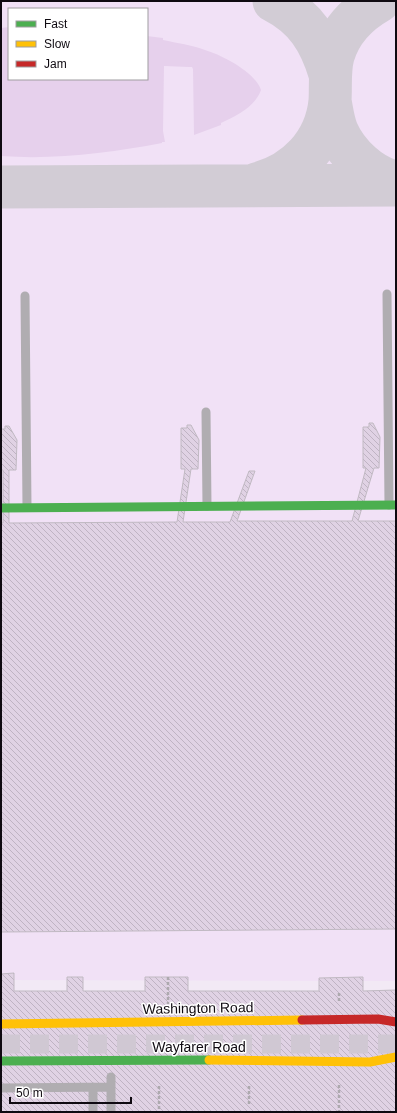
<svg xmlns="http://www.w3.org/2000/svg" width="397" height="1113" viewBox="0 0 397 1113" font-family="Arial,sans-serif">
	<defs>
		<pattern id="building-back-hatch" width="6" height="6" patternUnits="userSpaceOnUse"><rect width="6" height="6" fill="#e0d2e4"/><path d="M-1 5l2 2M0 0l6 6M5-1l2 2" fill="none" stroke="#bfb3c3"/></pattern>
	</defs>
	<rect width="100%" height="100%" fill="#f2e9f5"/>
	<path fill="#f1e1f6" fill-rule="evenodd" d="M1 1H396V981L1 980ZM9 9H147V79H9Z"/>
	<path fill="#e6d0ec" d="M9 27V79H147V36L163 38V40C177 43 192 45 205 50 222 55 255 72 261 90 255 107 236 116 221 123V125L194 135 193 69 192 67H189L164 66 163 131 165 142H162V143C110 153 54 160 1 156V28Z"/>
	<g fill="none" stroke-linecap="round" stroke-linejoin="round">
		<path stroke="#d2ccd5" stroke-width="43" d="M274 1C305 17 320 40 330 74
			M330 101C332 111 333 121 337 131 347 154 371 177 396 182
			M256 184C296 174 326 143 330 101 331 86 329 71 333 56 340 31 358 13 379 1
			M1 187 396 185"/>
	</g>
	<path fill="url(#building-back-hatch)" stroke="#c0b9c2" d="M369 423H373L380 437 379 468H374L358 521H396V929L1 932V523H3V470H1V429H5V426H9L17 440 16 470H9V523L177 522 185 469H181V428H187V425H191L199 440 198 469H191L183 522H230L249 471H255L237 521H352L366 468H363V427H369Z
		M14 973V991H67V977H83V991H145V977H188V991H319V978L363 977V991L396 990V1112H1V974Z"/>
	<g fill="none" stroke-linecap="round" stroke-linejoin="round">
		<path stroke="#d0c8d3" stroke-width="19" stroke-dasharray="19 10" stroke-linecap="butt" d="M1 1044H396"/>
		<path stroke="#ada9ae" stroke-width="2.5" stroke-dasharray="3 2" stroke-linecap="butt" d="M168 977V1004
			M339 1001V993
			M339 1085V1112
			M159 1086V1112
			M249 1086V1104"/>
		<path stroke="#b0adb1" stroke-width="9" d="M387 294 389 505
			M25 296 27 507
			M206 412 207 506
			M111 1077V1112
			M1 1088 111 1087
			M93 1112V1087"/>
		<path stroke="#4caf50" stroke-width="9" d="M1 508 396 505
			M1 1061 209 1060"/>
		<path stroke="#ffc107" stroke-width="9" d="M1 1024 302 1020
			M209 1060 370 1062 396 1057"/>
		<path stroke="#c62828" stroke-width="9" d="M302 1020 378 1019 396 1022"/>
	</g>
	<g text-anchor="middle" stroke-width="3" stroke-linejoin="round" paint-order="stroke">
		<g font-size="14" fill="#0f0a11" stroke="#fff">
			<text transform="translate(198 1008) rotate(-1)" y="5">Washington Road</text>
			<text x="199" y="1052">Wayfarer Road</text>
		</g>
	</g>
	<rect width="397" height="1113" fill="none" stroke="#0f0a11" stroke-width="4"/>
	<rect x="8" y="8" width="140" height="72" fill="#ffffff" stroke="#9f9da0"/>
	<rect x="16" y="21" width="20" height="6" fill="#4caf50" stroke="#9f9da0"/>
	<text x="44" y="28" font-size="12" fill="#0f0a11">Fast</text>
	<rect x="16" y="41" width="20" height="6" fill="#ffc107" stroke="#9f9da0"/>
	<text x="44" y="48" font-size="12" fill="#0f0a11">Slow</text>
	<rect x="16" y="61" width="20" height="6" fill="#c62828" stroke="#9f9da0"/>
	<text x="44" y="68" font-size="12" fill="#0f0a11">Jam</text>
	<path d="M10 1097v6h121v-6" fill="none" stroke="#0f0a11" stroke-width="2"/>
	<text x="16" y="1097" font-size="12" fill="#0f0a11" stroke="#ffffff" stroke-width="3" paint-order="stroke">50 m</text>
</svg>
